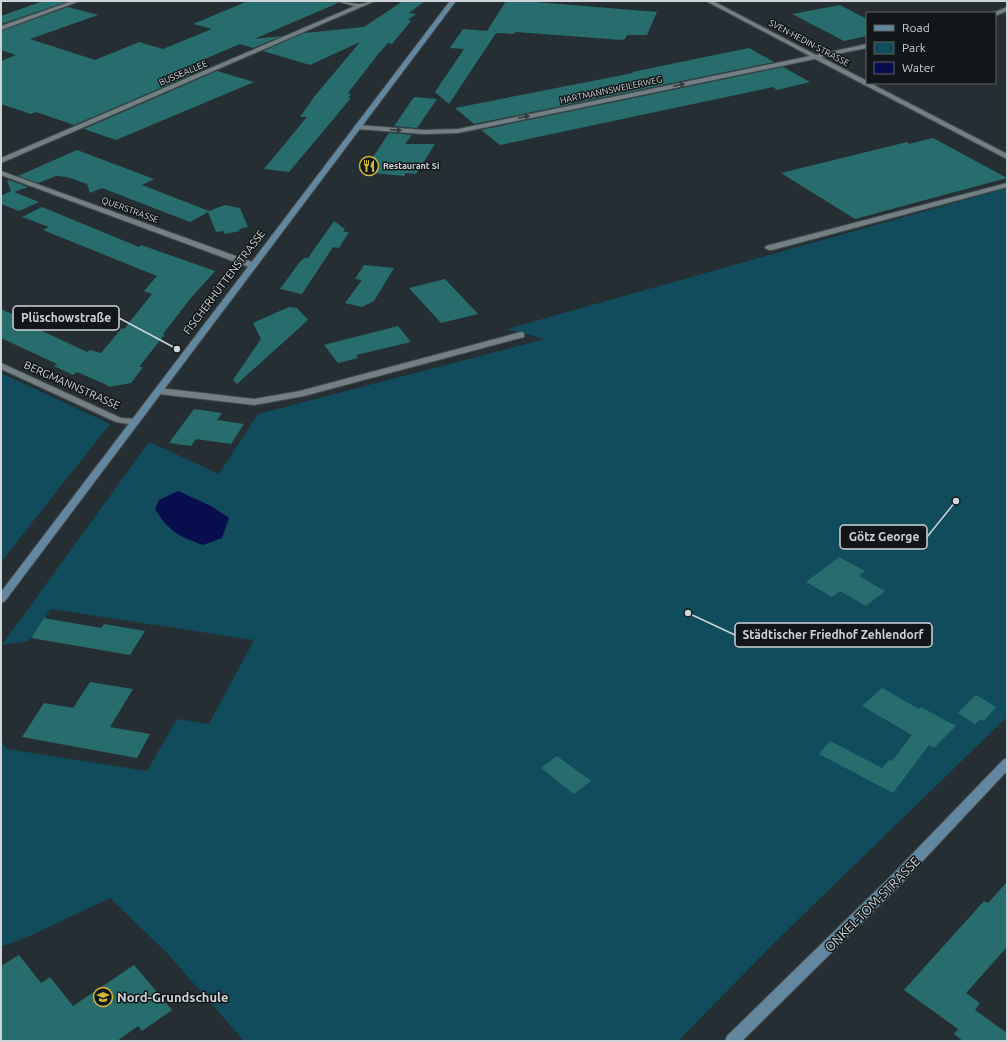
<svg xmlns="http://www.w3.org/2000/svg" width="1008" height="1042" viewBox="0 0 1008 1042" font-family="Ubuntu,sans-serif">
	<rect width="100%" height="100%" fill="#252f33"/>
	<path fill="#104c5c" d="M1007 188V717L774 943 678 1041H244L168 954 110 898 34 934 1 947V742L7 749 147 771 177 719 209 724 254 640 51 609 28 641 2 645 149 442 219 474 258 414 545 339 507 329Z
		M1 373 110 424 1 562Z"/>
	<path fill="#080d4d" d="M178 491 211 506 229 518 222 538 203 545C180 537 168 531 155 509L159 500Z"/>
	<path fill="#286d6d" d="M43 1 66 2 1 24V16Z
		M248 1H335L338 3 254 39 282 36 253 48 240 44 193 64 207 68 74 125 36 112 31 114 1 104V61L16 55 1 50V31L68 7 98 15 30 39 95 60 139 42 163 49 212 29 193 24Z
		M403 1H425L409 13 416 14 408 20 411 21 392 44 388 43 379 53 348 93 351 94 348 98H351L289 172 264 169 307 117H300L314 97 360 42 310 65 263 51 304 33 364 27Z
		M506 1H536L535 2 657 12 647 35H627L625 39 622 40 516 32 513 34 496 33 449 104 435 92 464 49 450 48 463 29 487 31Z
		M840 5 867 19V36L844 41 792 14Z
		M749 48 774 62 474 124 455 108 633 73 632 72Z
		M783 67 810 82 777 90 773 87 500 145 481 130Z
		M217 71 254 82 116 140 84 129Z
		M414 97 437 99 417 128 394 126Z
		M389 133 412 135 405 144H435L416 174 406 173 404 176 363 172Z
		M933 138 1007 178 855 219 781 173 907 142 909 144Z
		M77 150 154 179 142 185 209 211 225 205 240 208 248 227 239 229 240 231 225 234 223 231 216 232 208 212 190 222 102 188 90 193 87 184 67 177 56 176 38 183 18 176Z
		M9 180 28 187 14 192 39 202 19 211 1 204V196L11 191 7 181Z
		M42 207 139 247 141 245 215 271 190 299 163 334H165L139 367H143L131 383 109 387 107 385 77 372 73 375 54 366 57 364 1 338V309L41 327 38 329 87 352 90 350 101 353 122 328 124 329 152 294 144 291 157 276 43 230 49 227 22 217Z
		M334 221 345 229 343 232H349L339 248 333 247 302 294 280 289 299 263 304 258H308Z
		M364 265 394 268 374 301 362 307 345 303 362 280 355 279Z
		M445 279 478 314 441 323 409 288Z
		M289 307 297 308 308 320 237 384 233 380 261 339 253 323Z
		M398 326 411 342 356 355 358 358 338 363 324 345Z
		M194 409 222 413 217 420 244 424 231 444 196 439 191 446 169 443Z
		M839 557 865 571 859 576 885 591 866 606 840 591 832 597 806 582Z
		M44 618 101 628 104 624 145 631 130 655 31 638Z
		M90 682 133 689 110 727 150 734 137 758 22 737 44 703 73 708Z
		M882 688 919 709 921 707 956 726 934 748 929 745 893 793 819 754 830 741 882 768 889 760 892 761 912 735 862 706Z
		M976 695 996 707 984 721 981 719 975 724 958 713Z
		M557 756 591 781 574 794 541 768Z
		M1007 882V947L966 993 980 1003 975 1010 1007 1033V1041H963L954 1034 958 1029 904 990 984 901 988 903Z
		M19 955 41 983 50 977 73 1006 134 965 172 1010 142 1031 138 1026 117 1041H1V966Z"/>
	<g fill="none" stroke-linecap="round" stroke-linejoin="round">
		<defs>
			<path id="street" d="M72 1H80L1 30V26Z
				M336 1C344 1 352 4 359 4 364 4 369 1 375 1L1 163V158L355 6Z
				M706 1H713L816 55 867 44V48L821 57 867 81V83H870L1007 154V159L815 59 458 133 424 134 357 129 354 127 357 125 424 130 458 129 810 56Z
				M1007 7V11L995 16V13H993Z
				M1 171 255 263 256 265 252 267H249L1 175Z
				M1007 183V187L772 250H769L765 248 766 246Z
				M521 332 524 333V337L304 396 254 405 159 394 155 391 159 388 254 399 300 391Z
				M1 363 121 418 135 419 140 422 135 425 116 422 1 369Z"/>
			<path id="secondary" d="M450 1H456L5 601 1 603V592Z
				M1007 758V771L902 883 742 1041H725L727 1036 892 875 1003 760Z"/>
		</defs>
		<use href="#street" stroke="#434c50" stroke-width="2"/>
		<use href="#secondary" stroke="#434c50" stroke-width="2"/>
		<use href="#street" fill="#727f83" fill-rule="evenodd"/>
		<use href="#secondary" fill="#62879e" fill-rule="evenodd"/>
	</g>
	<defs><path id="oneway-solid" d="M-6-.8H1V-3.2L6.5 0L1 3.2V.8H-6Z"/></defs>
	<g fill="#343b3d">
		<use href="#oneway-solid" transform="translate(679 85) rotate(-12)"/>
		<use href="#oneway-solid" transform="translate(524 117) rotate(-12)"/>
		<use href="#oneway-solid" transform="translate(396 130) rotate(5)"/>
	</g>
	<defs>
		<symbol id="restaurant-ring" viewBox="-11 -11 22 22"><circle r="9.5" fill="#121618" stroke="#d0b736" stroke-width="1.5"/><path d="M-5-6h1v4h1v-4h1v4h1v-4h1v5L-1.5 .5V6h-2V.5L-5-1ZM5-6V6H3V1.5H1.5Q1.5-4 5-6Z" fill="#d0b736"/></symbol>
		<symbol id="school-ring" viewBox="-11 -11 22 22"><circle r="9.5" fill="#121618" stroke="#d0b736" stroke-width="1.5"/><path d="M0-5L7-2L0 1L-7-2ZM-4 1L0 2.5L4 1V4Q0 6-4 4Z" fill="#d0b736"/></symbol>
	</defs>
	<g fill-rule="evenodd">
		<use href="#restaurant-ring" x="358" y="155" width="22" height="22"/>
		<use href="#school-ring" x="92" y="986" width="22" height="22"/>
	</g>
	<g text-anchor="middle" stroke-width="3" stroke-linejoin="round" paint-order="stroke">
		<g font-size="9" fill="#ced4d7" stroke="#121618">
			<text transform="translate(809 43) rotate(28)" y="3">SVEN-HEDIN-STRASSE</text>
			<text transform="translate(183 73) rotate(-23)" y="3">BUSSEALLEE</text>
			<text transform="translate(611 90) rotate(-12)" y="3">HARTMANNSWEILERWEG</text>
			<text transform="translate(130 210) rotate(20)" y="3">QUERSTRASSE</text>
		</g>
		<g font-size="9" font-weight="bold" fill="#ced4d7" stroke="#121618" text-anchor="start">
			<text x="383" y="169">Restaurant Si</text>
		</g>
		<g font-size="11" fill="#ced4d7" stroke="#121618">
			<text transform="translate(224 282) rotate(-53)" y="4">FISCHERHÜTTENSTRASSE</text>
			<text transform="translate(72 385) rotate(24)" y="4">BERGMANNSTRASSE</text>
		</g>
		<g font-size="13" fill="#ced4d7" stroke="#121618">
			<text transform="translate(872 904) rotate(-45)" y="5">ONKEL-TOM-STRASSE</text>
		</g>
		<g font-size="13" font-weight="bold" fill="#ced4d7" stroke="#121618" text-anchor="start">
			<text x="117" y="1002">Nord-Grundschule</text>
		</g>
	</g>
	<path fill="none" stroke="#ced4d7" stroke-width="1.5" d="M177 349L119 318M956 501L927 537M688 613L735 635"/>
	<g fill="#ced4d7" stroke="#121618" stroke-width="1.5">
		<circle cx="177" cy="349" r="4"/>
		<circle cx="956" cy="501" r="4"/>
		<circle cx="688" cy="613" r="4"/>
	</g>
	<g fill="#121618" stroke="#ced4d7" stroke-width="1.5">
		<rect x="13" y="306" width="106" height="24" rx="4"/>
		<rect x="840" y="525" width="87" height="24" rx="4"/>
		<rect x="735" y="623" width="197" height="24" rx="4"/>
	</g>
	<g font-size="12" text-anchor="middle" font-weight="bold" fill="#ced4d7">
		<text x="66" y="322">Plüschowstraße</text>
		<text x="884" y="541">Götz George</text>
		<text x="833" y="639">Städtischer Friedhof Zehlendorf</text>
	</g>
	<rect width="1008" height="1042" fill="none" stroke="#ced4d7" stroke-width="4"/>
	<rect x="866" y="12" width="130" height="72" fill="#121618" stroke="#5d6264"/>
	<rect x="874" y="25" width="20" height="6" fill="#62879e" stroke="#5d6264"/>
	<text x="902" y="32" font-size="12" fill="#ced4d7">Road</text>
	<rect x="874" y="42" width="20" height="12" fill="#104c5c" stroke="#5d6264"/>
	<text x="902" y="52" font-size="12" fill="#ced4d7">Park</text>
	<rect x="874" y="62" width="20" height="12" fill="#080d4d" stroke="#5d6264"/>
	<text x="902" y="72" font-size="12" fill="#ced4d7">Water</text>
</svg>
